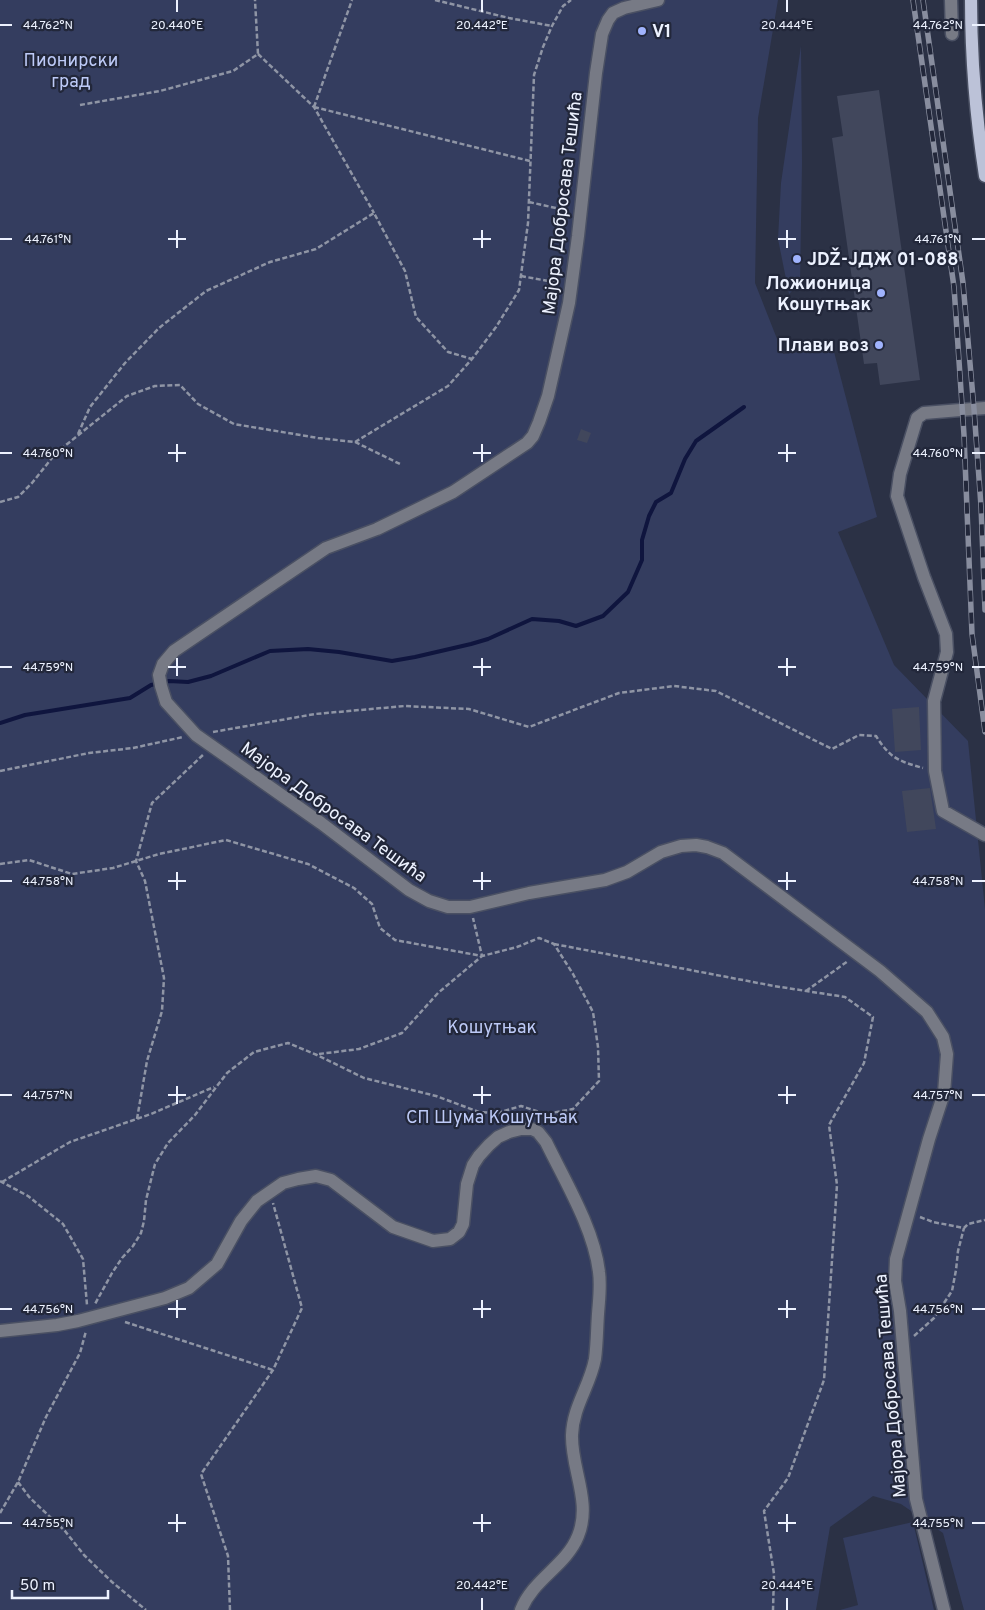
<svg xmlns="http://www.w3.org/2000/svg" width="985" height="1610" viewBox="0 0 985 1610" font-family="Overpass,sans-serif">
	<rect width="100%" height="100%" fill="#2b3145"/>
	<path fill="#343d5f" d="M0 0H778L758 118 755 283 783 354 833 348 877 517 838 532 894 665 968 741 985 909V1610H964L943 1533 901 1504 873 1496 830 1527 816 1610H0Z
		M801 46 802 163 800 283 789 294 778 239 781 183Z
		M913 1522 934 1610H840L858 1605 843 1538Z"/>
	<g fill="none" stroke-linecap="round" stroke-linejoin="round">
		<path stroke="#0f153e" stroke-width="4" d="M0 723 25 715 130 698 151 685 169 681 188 682 211 676 270 651 308 649 339 652 392 661 415 657 471 644 488 639 532 619 559 621 576 626 603 616 628 592 642 560V540L649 516 656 502 671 493 685 459 696 441 744 407"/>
	</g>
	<path fill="#41475c" d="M879 90 920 380 880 385 877 363 864 364 832 138 843 136 837 96Z
		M581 429 591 433 587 443 577 440Z
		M919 707 921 750 895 752 892 709Z
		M930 788 936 829 907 832 902 791Z"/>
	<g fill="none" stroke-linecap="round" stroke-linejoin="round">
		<defs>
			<path id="minor" d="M658 0 624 8 613 13 608 20 602 34 596 73 578 236 569 303 548 396 539 422 533 436 527 443 453 492 377 529 326 548 174 651 163 664 159 675 161 686 166 702 196 735 321 823 409 890 429 901 448 907H470L529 893 605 880 627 872 661 852 681 846 696 845 707 847 723 853 880 971 927 1012 943 1037 947 1054 944 1093 929 1139 896 1259 895 1281 900 1311 916 1499 944 1610
				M951 0 952 34
				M985 408 924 413 917 418 900 474 897 496 924 577 946 634 947 652 934 701 935 771 943 811 985 835
				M0 1331 57 1325 78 1321 165 1298 189 1288 217 1264 241 1221 257 1201 283 1183 298 1179 316 1176 331 1180 393 1227 433 1241 450 1239 459 1232 463 1224 467 1184 473 1165 479 1156 489 1145 498 1137 509 1132 521 1129H532L538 1132 546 1142C565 1181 594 1229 599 1272 601 1286 599 1300 598 1314 597 1328 597 1344 595 1359 590 1386 573 1406 572 1435 571 1469 592 1502 578 1536 566 1566 533 1579 521 1610"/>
			<path id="major" d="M971 0C971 59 976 118 985 176"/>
		</defs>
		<use href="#minor" stroke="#4a5063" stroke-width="15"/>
		<use href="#major" stroke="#4a5063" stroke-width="15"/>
		<path stroke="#8f95a5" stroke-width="2.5" stroke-dasharray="5 2.5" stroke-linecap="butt" d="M435 0 509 18 552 26
			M258 54 314 107 374 213
			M80 105 160 91 233 71 258 54 255 0
			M314 107 530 161
			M314 107 352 0
			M529 202 569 211
			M521 276 559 283
			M78 434 90 407 125 363 159 328 206 291 270 262 316 249 374 213 405 271 416 317 448 352 472 359
			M355 442 402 465
			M0 502 18 497 32 483 56 453 127 396 155 386 180 385 198 404 234 424 318 438 355 442 448 386 472 359 496 327 519 290 528 223 534 75 543 47 552 26 563 6 571 0
			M213 732 315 714 405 706 469 709 529 727 619 693 674 686 716 691 832 749 859 735 876 736C890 758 898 761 923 768
			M0 771 89 753 133 748 183 737
			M0 864 29 860 72 874 113 868 159 854 226 840 308 864 354 888 372 904 380 928 395 940 482 956 517 947 539 938 554 944 573 974 593 1012 598 1047 599 1081 573 1109 546 1114 521 1106 497 1113 479 1112 436 1096 364 1078 317 1055 288 1043 254 1052 227 1073 195 1115 168 1143 155 1164 146 1200 144 1221 141 1233 133 1246 122 1258 112 1273 95 1304
			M554 944 774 986 845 997 873 1017 864 1063 829 1125 837 1185 824 1380 788 1478 764 1511 774 1574 773 1610
			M806 991 848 961
			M319 1054 359 1049 402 1033 438 993 482 956 473 918
			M137 1119 147 1061 162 1011 164 978 145 881 136 861 152 803 204 754
			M0 1181 28 1196 63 1224 83 1259 87 1305
			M2 1182 70 1142 151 1114 214 1087
			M920 1217 933 1222 964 1228 968 1224 985 1220
			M125 1322 273 1370
			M914 1336 934 1318 952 1291 956 1270 958 1251 964 1228
			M18 1482 30 1498 65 1531 84 1555 112 1582 146 1610
			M0 1513 18 1482 46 1417 80 1353 86 1331
			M230 1610 228 1556 201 1474 273 1370 302 1308 273 1203"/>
		<use href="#minor" stroke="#777a85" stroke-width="12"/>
		<use href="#major" stroke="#bcc2d8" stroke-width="12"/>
		<defs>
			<path id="rail" d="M913 0 954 287 964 435 972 634 985 732
				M923 0 963 283 974 409 981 506 985 610"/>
		</defs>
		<use href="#rail" stroke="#888d9e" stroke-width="5.5"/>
		<use href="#rail" stroke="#22273a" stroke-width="4" stroke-dasharray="11" stroke-linecap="butt"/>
	</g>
	<path fill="none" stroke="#edf2ff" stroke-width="2" d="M177 0V12M482 0V12M787 0V12M0 25H12M972 25H985M177 230V248M482 230V248M787 230V248M0 239H12M168 239H186M473 239H491M778 239H796M972 239H985M177 444V462M482 444V462M787 444V462M0 453H12M168 453H186M473 453H491M778 453H796M972 453H985M177 658V676M482 658V676M787 658V676M0 667H12M168 667H186M473 667H491M778 667H796M972 667H985M177 872V890M482 872V890M787 872V890M0 881H12M168 881H186M473 881H491M778 881H796M972 881H985M177 1086V1104M482 1086V1104M787 1086V1104M0 1095H12M168 1095H186M473 1095H491M778 1095H796M972 1095H985M177 1300V1318M482 1300V1318M787 1300V1318M0 1309H12M168 1309H186M473 1309H491M778 1309H796M972 1309H985M177 1514V1532M482 1514V1532M787 1514V1532M0 1523H12M168 1523H186M473 1523H491M778 1523H796M972 1523H985M482 1598V1610M787 1598V1610"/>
	<g fill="#a0b3fd" stroke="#22273a" stroke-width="2">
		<circle cx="642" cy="31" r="5"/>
		<circle cx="797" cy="259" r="5"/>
		<circle cx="881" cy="293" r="5"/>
		<circle cx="879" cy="345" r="5"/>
	</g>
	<g text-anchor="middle" stroke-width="4.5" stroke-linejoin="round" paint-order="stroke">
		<g font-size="18" font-weight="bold" fill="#edf2ff" stroke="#22273a" text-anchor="start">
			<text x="652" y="37">V1</text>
			<text x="807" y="265">JDŽ-JДЖ 01-088</text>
			<text x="871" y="289" text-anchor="end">Ложионица<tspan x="871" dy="21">Кошутњак</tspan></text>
			<text x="869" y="351" text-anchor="end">Плави воз</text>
		</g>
		<g font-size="18" fill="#bdcaf7" stroke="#22273a">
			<text x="71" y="66">Пионирски<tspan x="71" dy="21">град</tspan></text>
			<text x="492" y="1033">Кошутњак</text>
			<text x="492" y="1123">СП Шума Кошутњак</text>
		</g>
		<g font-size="18" fill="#edf2ff" stroke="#22273a">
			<text transform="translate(562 203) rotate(-83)" y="6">Мајора Добросава Тешића</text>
			<text transform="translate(334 812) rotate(36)" y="6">Мајора Добросава Тешића</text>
			<text transform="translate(890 1386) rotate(-95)" y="6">Мајора Добросава Тешића</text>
		</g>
	</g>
	<g font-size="12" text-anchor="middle" fill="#edf2ff" stroke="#22273a" stroke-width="4.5" stroke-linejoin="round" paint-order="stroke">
		<text x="48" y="29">44.762°N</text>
		<text x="938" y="29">44.762°N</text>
		<text x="177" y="29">20.440°E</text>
		<text x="482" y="29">20.442°E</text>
		<text x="787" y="29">20.444°E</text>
		<text x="48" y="243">44.761°N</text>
		<text x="938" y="243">44.761°N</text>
		<text x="48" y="457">44.760°N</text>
		<text x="938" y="457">44.760°N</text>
		<text x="48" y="671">44.759°N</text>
		<text x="938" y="671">44.759°N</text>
		<text x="48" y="885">44.758°N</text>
		<text x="938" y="885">44.758°N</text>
		<text x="48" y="1099">44.757°N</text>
		<text x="938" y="1099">44.757°N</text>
		<text x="48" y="1313">44.756°N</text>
		<text x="938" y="1313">44.756°N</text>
		<text x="48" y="1527">44.755°N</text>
		<text x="938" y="1527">44.755°N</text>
		<text x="482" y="1589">20.442°E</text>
		<text x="787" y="1589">20.444°E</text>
	</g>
	<path d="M12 1590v8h96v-8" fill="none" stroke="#edf2ff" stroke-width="2.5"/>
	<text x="20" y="1590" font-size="15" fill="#edf2ff" stroke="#22273a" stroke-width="4" paint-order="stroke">50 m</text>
</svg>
